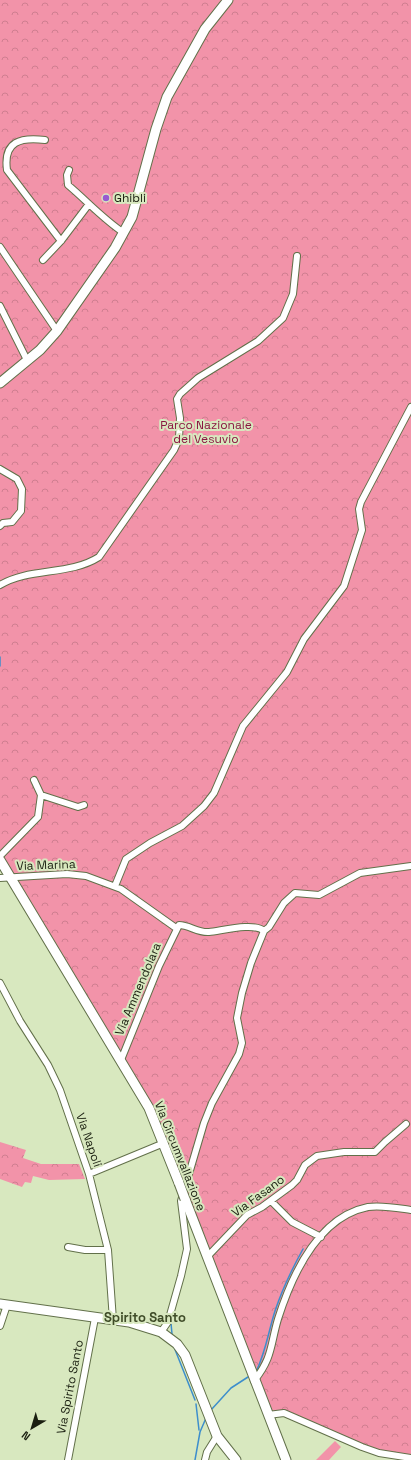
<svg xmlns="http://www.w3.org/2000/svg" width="411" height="1460" viewBox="0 0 411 1460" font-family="'Space Grotesk',sans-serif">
	<defs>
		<pattern id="park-crowns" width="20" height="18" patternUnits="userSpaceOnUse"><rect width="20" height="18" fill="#f293a9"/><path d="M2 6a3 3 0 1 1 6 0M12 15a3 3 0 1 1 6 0" fill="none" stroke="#cf7e90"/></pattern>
	</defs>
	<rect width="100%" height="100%" fill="#d8e8bf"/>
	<path fill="#f293a9" d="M335 1441 341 1447 329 1460H316Z"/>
	<path fill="url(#park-crowns)" d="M0 0H411V1459L373 1453 260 1405 145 1104 0 863Z
		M0 1142 26 1150 23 1158 41 1164H79L85 1179 49 1180 33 1176 31 1183 25 1182 22 1187 0 1179Z"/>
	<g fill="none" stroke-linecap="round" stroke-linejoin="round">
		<path stroke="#3d8ecc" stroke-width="1.5" d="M0 657V666
			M171 1323 172 1334
			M174 1347 195 1400
			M256 1372C266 1351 268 1333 275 1311 282 1290 292 1269 303 1249
			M196 1404 199 1430
			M211 1410 231 1388 248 1377
			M195 1460 200 1432 206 1418"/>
		<defs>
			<path id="street" d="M45 140C21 137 3 141 7 170L61 241
				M69 170 67 175 68 185C87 201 103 219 124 233
				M0 247 57 331
				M43 260 61 241 89 204
				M0 306 27 360
				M0 469 17 479 22 489 21 511 12 522 3 523 0 526
				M0 585C30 567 69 576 99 557L174 450 179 439 180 418 177 399 180 394 198 378 258 341 283 318 293 294 297 256
				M41 795 78 807 84 805
				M0 856 38 817 41 795 34 780
				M0 878 67 874 86 876 121 889 176 928
				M115 886 126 859 150 843 182 826 204 806 214 793 243 726 287 672 304 639 344 586 362 530 359 509 361 502 411 407
				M264 931 269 927 284 903 295 893 319 895 360 873 411 866
				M0 983 20 1021 48 1065 60 1090 89 1174 108 1250 113 1320
				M121 1060 159 966 179 925C189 925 198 933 209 932 221 931 254 922 264 931L251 963 242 993 237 1018 242 1043 239 1054 212 1103 204 1123 181 1201 187 1249 181 1276 168 1322 161 1332
				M89 1174 164 1143
				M271 1201 292 1222 321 1237
				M68 1247 85 1250H108
				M207 1257 247 1215 262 1207 292 1185 297 1180 305 1165 317 1156 344 1152H375L385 1142 406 1124
				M0 1326 7 1305
				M254 1381C273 1357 270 1346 278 1319 292 1275 318 1217 368 1207 382 1205 397 1208 411 1210
				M268 1415 284 1413 362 1447 379 1453 411 1458
				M68 1460 95 1318
				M205 1460 207 1452 217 1436"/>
			<path id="secondary" d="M0 383 40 350 57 331 115 248 132 217 156 129 167 97 205 29 228 0
				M0 860 149 1108 179 1183
				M185 1199 286 1460
				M0 1304 129 1322 161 1332 177 1344 185 1355 217 1436 236 1460"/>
		</defs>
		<use href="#street" stroke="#62704a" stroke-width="8"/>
		<use href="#secondary" stroke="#62704a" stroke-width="11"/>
		<use href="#street" stroke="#fff" stroke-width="6"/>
		<use href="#secondary" stroke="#fff" stroke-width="9"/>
		<defs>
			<path id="secondary-bridge" d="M179 1183 185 1199"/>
		</defs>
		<use href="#secondary-bridge" stroke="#62704a" stroke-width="11" stroke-linecap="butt"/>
		<use href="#secondary-bridge" stroke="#fff" stroke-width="9"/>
	</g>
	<circle fill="#975ad1" stroke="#d8e8bf" stroke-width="1.5" cx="106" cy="198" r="4"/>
	<g text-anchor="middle" stroke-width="4" stroke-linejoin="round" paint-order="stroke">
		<g font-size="12" fill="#1a1f10" stroke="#d8e8bf" text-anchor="start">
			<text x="114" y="202">Ghibli</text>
		</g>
		<g font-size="12" fill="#8a1641" stroke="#d8e8bf">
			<text x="206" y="429">Parco Nazionale<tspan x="206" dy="14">del Vesuvio</tspan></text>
		</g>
		<g font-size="12" fill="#1a1f10" stroke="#d8e8bf">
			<text transform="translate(46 865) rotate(-2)" y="4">Via Marina</text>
			<text transform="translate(138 989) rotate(-67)" y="4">Via Ammendolara</text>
			<text transform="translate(89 1140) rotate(71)" y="4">Via Napoli</text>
			<text transform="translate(180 1156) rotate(68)" y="4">Via Circumvallazione</text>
			<text transform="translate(258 1196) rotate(-36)" y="4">Via Fasano</text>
			<text transform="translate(70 1387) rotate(-79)" y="4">Via Spirito Santo</text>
		</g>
		<g font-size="13" font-weight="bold" fill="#3f4c28" stroke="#d8e8bf">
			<text x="145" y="1322">Spirito Santo</text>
		</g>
	</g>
	<g transform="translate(32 1428) rotate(218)" stroke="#d8e8bf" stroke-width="3" paint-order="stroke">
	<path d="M0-3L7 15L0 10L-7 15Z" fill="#1a1f10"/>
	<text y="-6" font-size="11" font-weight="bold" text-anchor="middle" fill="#1a1f10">N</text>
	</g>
</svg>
